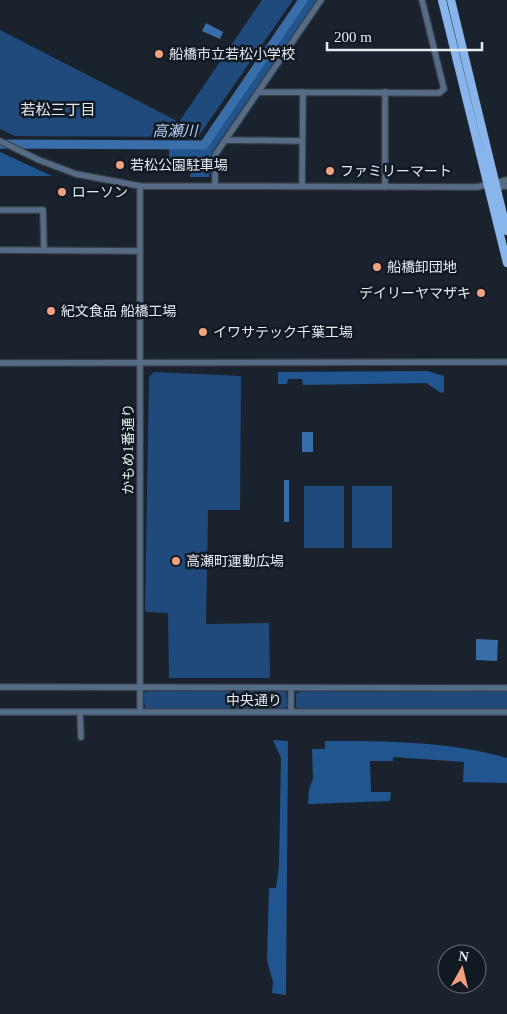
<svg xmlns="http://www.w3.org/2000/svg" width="507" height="1014" viewBox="0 0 507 1014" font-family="'Times New Roman','Noto Sans JP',serif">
	<rect width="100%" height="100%" fill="#1a232d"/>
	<path fill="#204a7b" d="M262 0H293L198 137 15 136 0 129V30L179 122Z
		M154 372 241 376 240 510H208L206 624 269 623 270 678H169L168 613 145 612 149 377Z
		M304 486H344V548H304Z
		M352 486H392V548H352Z
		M282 690 286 692 287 706 283 710 145 709 143 693 147 691Z
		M301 691H507V709L299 710 296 707V694Z"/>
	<path fill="#21558f" d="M307 0H317L212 152 209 177H190L191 161H169V149H206Z
		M0 152 52 176H0Z
		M428 371 444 376V392L441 393 426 383 303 385 302 379H288L287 384H278V372Z
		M273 740 288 741 286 995 272 993 273 982 267 960 269 888H276L279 866 281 758Z
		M325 741C386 741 448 741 507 758V783L463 782 464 762 393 757V761H370L371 792H391L390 801 308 804 309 789 313 779 312 749H325Z"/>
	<path fill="#3a6eaa" d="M206 23 223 32 220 39 202 31Z
		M302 432H313V452H302Z
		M284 480H289V522H284Z
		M476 639 498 640 497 661 476 660Z"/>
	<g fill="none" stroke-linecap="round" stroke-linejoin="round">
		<path stroke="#3a6eaa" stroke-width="9" d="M0 144 204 145 303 0"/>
		<defs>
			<path id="minor" d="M259 92 439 93 444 89 422 0
				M226 140 302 141
				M0 141 39 160 76 174 140 186 477 187 507 180
				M215 186V155L321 0
				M302 186 303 92
				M385 187V92
				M494 188 507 186
				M0 210H43L44 250
				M0 250 140 251
				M0 363 507 362
				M0 687 507 688
				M291 688V712
				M0 712H507
				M140 712V186
				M80 713 81 737"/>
			<path id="major" d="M442 0 507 263
				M451 0 507 231"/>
		</defs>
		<use href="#minor" stroke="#363f49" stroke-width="8"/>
		<use href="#major" stroke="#363f49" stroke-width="9"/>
		<use href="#minor" stroke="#556b86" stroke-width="5.5"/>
		<use href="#major" stroke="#87b5ec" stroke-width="8"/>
	</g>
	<g fill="#f2a17e" stroke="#111923" stroke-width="2">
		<circle cx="159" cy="54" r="5"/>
		<circle cx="120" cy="165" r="5"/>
		<circle cx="330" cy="171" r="5"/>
		<circle cx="62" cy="192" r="5"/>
		<circle cx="377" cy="267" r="5"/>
		<circle cx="481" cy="293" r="5"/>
		<circle cx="51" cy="311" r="5"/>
		<circle cx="203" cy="332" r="5"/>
		<circle cx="176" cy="561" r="5"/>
	</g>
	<g text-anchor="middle" stroke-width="5" stroke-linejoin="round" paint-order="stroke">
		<g font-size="14" fill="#e5ebf2" stroke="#111923" text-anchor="start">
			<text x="169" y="59">船橋市立若松小学校</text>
			<text x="130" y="170">若松公園駐車場</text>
			<text x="340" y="176">ファミリーマート</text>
			<text x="72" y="197">ローソン</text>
			<text x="387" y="272">船橋卸団地</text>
			<text x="471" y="298" text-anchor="end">デイリーヤマザキ</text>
			<text x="61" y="316">紀文食品 船橋工場</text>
			<text x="213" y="337">イワサテック千葉工場</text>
			<text x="186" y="566">高瀬町運動広場</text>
		</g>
		<g font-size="14" fill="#e5ebf2" stroke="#111923">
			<text transform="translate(128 449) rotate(-90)" y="5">かもめ1番通り</text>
			<text x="254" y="705">中央通り</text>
		</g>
		<g font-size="15" fill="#e5ebf2" stroke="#111923">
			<text x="58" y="115">若松三丁目</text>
		</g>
		<g font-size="15" font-style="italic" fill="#b8d3f6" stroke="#111923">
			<text x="175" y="136">高瀬川</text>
		</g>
	</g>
	<g transform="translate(462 969) rotate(8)"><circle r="24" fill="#111923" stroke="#666d76"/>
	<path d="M0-4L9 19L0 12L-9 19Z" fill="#f2a17e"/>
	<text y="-8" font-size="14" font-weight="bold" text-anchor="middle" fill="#e5ebf2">N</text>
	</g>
	<path d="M327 42v8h155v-8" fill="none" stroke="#e5ebf2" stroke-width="2.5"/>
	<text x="334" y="42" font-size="15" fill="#e5ebf2" stroke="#111923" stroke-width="4" paint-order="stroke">200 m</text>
</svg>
